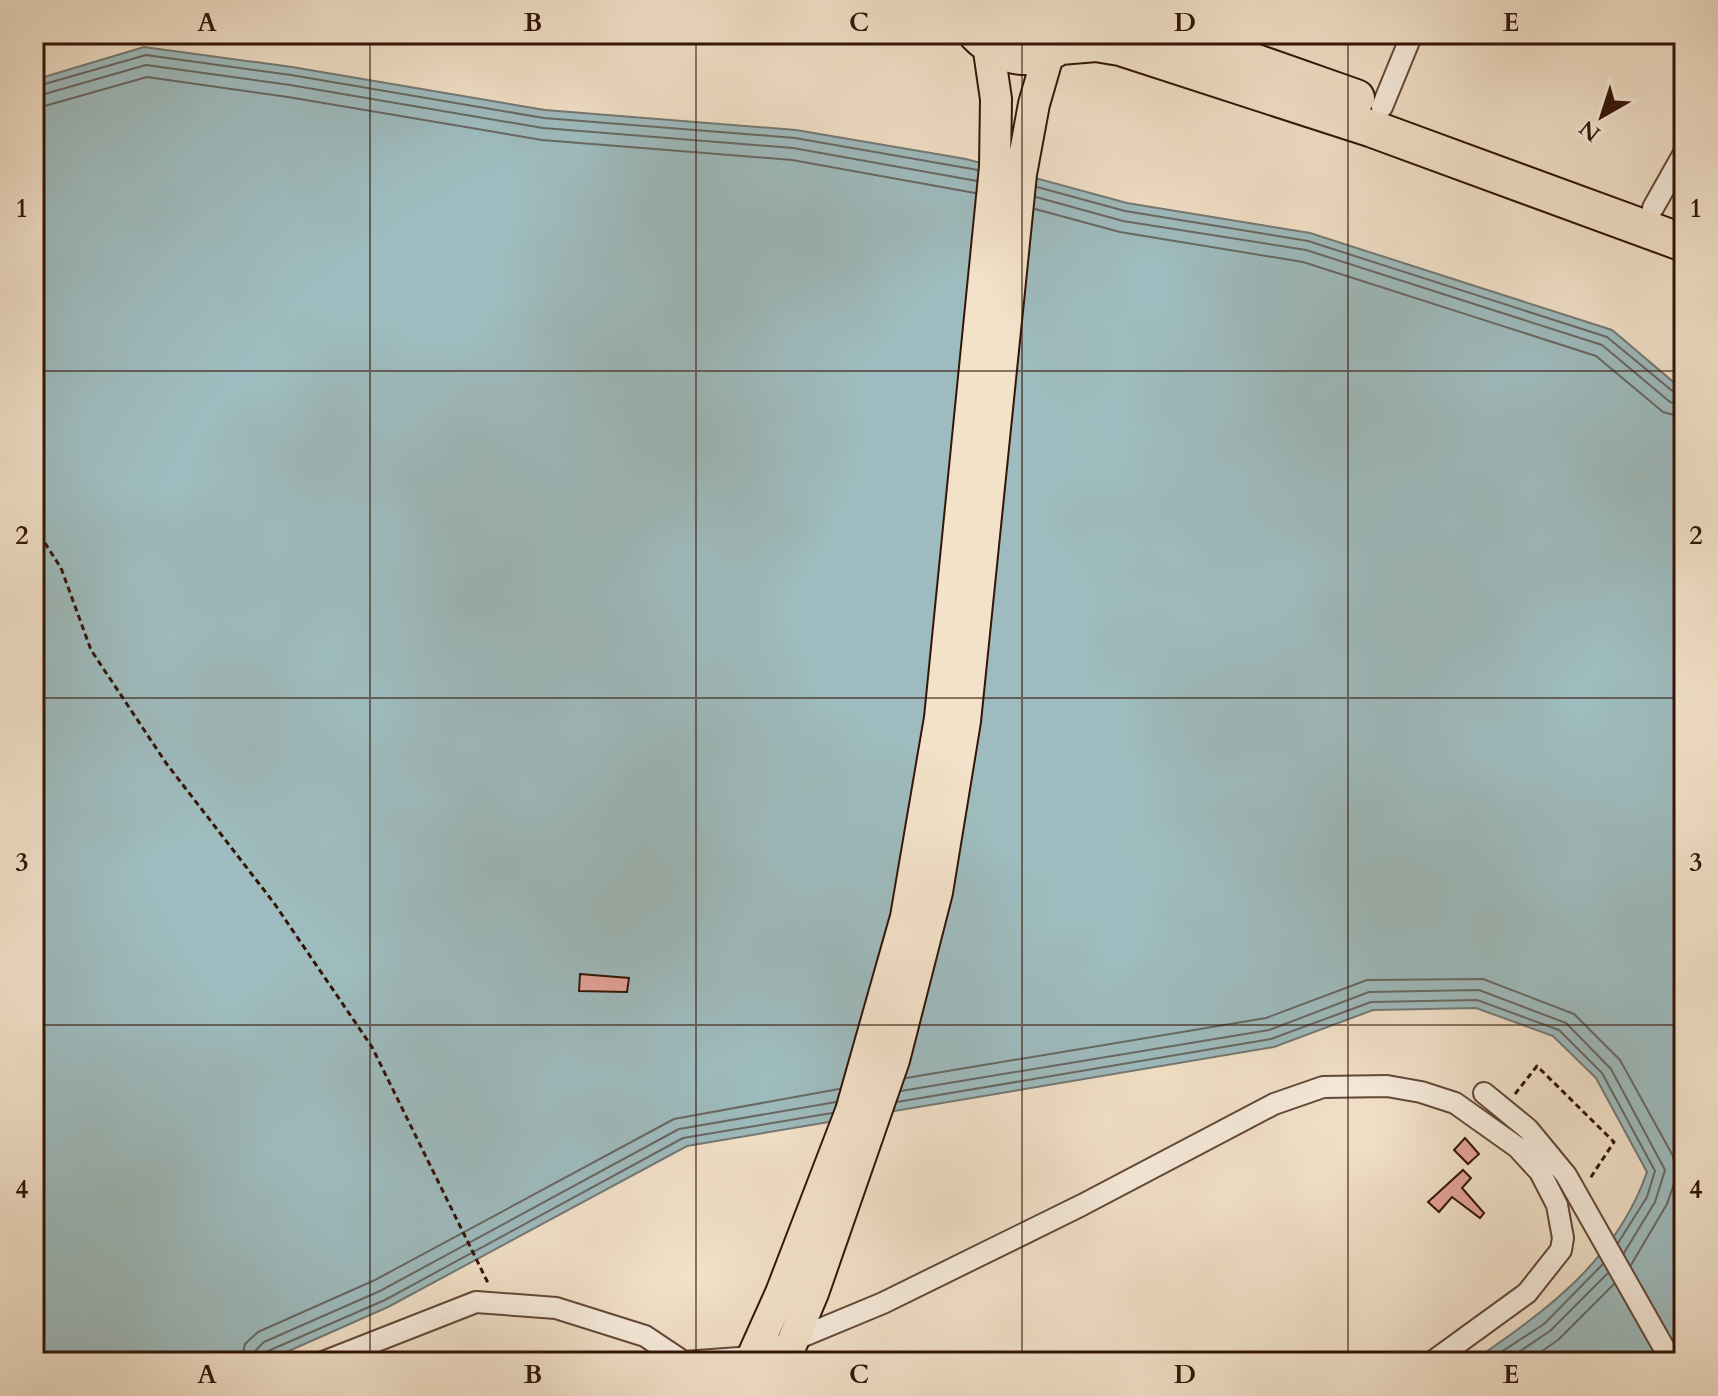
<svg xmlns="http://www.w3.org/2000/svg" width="1718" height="1396" viewBox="0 0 1718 1396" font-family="Cardo,serif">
	<rect width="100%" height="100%" fill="#f3e2ca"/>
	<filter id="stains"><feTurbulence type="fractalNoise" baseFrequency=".0025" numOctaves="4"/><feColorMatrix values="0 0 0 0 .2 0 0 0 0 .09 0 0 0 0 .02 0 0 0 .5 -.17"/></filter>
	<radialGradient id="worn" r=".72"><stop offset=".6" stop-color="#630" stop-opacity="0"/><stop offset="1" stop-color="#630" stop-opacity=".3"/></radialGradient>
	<path fill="#9ebcbf" stroke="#737975" stroke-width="2" d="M144 47 292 67 545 110 796 130 966 159 1127 203 1310 233 1612 330 1684 391V1362H1471C1545 1313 1617 1259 1647 1172L1596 1078 1553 1036 1476 1008 1373 1010 1274 1047 687 1146 388 1307 264 1362H34V80Z"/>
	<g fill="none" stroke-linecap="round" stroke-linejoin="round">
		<path stroke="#686863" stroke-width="2" d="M34 87 146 55 291 75 544 118 795 138 978 170
			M34 97 146 65 290 85 543 128 793 148 977 181
			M34 109 147 77 288 97 542 140 792 160 975 193
			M1037 187 1125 211 1308 241 1607 337 1676 394 1684 396
			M1036 197 1123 221 1306 250 1602 345 1670 402 1684 406
			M1035 209 1120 232 1303 262 1596 356 1663 412 1684 418
			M906 1078 1266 1018 1367 980 1483 979 1574 1014 1620 1060 1673 1156 1677 1175 1667 1204 1631 1265
			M901 1091 1269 1030 1369 992 1479 990 1566 1023 1611 1069 1665 1170 1655 1202 1624 1253
			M897 1102 1271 1039 1371 1002 1477 1000 1559 1030 1602 1073 1655 1171 1647 1197 1618 1243
			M241 1362 245 1344 258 1332 375 1280 674 1119 839 1089
			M253 1362 256 1350 264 1342 380 1291 679 1129 836 1102
			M263 1362 268 1351 385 1300 683 1138 832 1113
			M1486 1362 1544 1324 1603 1264
			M1504 1362 1550 1331 1608 1273
			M1526 1362 1558 1340 1614 1284"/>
	</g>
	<path fill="#e4a39a" stroke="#331407" stroke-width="2" d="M580 974 629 978 627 992 579 991Z
		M1465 1138 1479 1154 1468 1164 1454 1150Z
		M1463 1170 1471 1178 1462 1188 1484 1213 1480 1218 1452 1197 1439 1212 1428 1202Z"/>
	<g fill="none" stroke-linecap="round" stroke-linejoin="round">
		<defs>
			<path id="street" d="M1382 107 1412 34
				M1653 208 1684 153
				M1484 1093 1528 1129 1566 1175 1672 1362
				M323 1362 476 1302 556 1308 645 1336 684 1362 753 1357 883 1303 1082 1205 1274 1104 1323 1087 1387 1086 1421 1092 1455 1103 1517 1147 1540 1172 1557 1205 1563 1238 1561 1250 1527 1293 1432 1362"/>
			<path id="primary" d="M750 1362 781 1293 851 1111 906 917 940 718 995 167 996 99 988 44
				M784 1362 813 1293 894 1060 937 892 965 721 1021 174 1034 104 1049 52"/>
			<path id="highway" d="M977 34C1004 62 1047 65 1073 34
				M1174 34 1356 98
				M1060 46 1096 43 1120 47 1373 129 1684 243"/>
		</defs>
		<use href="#street" stroke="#634838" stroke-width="24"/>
		<use href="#primary" stroke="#331407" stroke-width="34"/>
		<use href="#highway" stroke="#331407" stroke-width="40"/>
		<path stroke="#331407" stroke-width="3" stroke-dasharray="6 4" stroke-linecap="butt" d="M34 526 61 568 91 650 166 763 274 903 372 1047 489 1285
			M1515 1094 1537 1066 1614 1142 1589 1180"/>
		<use href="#street" stroke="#f7ecdd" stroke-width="20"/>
		<use href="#primary" stroke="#f3e2ca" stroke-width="30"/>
		<use href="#highway" stroke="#f3e2ca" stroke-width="36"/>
	</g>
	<path fill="none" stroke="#331407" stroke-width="2" stroke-opacity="0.55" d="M370 34V1362M696 34V1362M1022 34V1362M1348 34V1362M34 371H1684M34 698H1684M34 1025H1684"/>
	<rect width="1718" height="1396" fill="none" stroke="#f3e2ca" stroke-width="88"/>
	<g transform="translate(1602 116) rotate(219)" stroke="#f7ecdd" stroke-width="6" paint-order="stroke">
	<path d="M0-6L14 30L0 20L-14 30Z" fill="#331407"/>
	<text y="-12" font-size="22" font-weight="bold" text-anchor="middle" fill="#331407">N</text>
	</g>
	<rect x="44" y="44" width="1630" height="1308" fill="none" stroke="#331407" stroke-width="3"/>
	<g font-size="26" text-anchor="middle" font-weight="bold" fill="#331407">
		<text x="207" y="31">A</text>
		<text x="533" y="31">B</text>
		<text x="859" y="31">C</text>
		<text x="1185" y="31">D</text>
		<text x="1511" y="31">E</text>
		<text x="22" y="217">1</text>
		<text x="1696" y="217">1</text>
		<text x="22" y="544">2</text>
		<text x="1696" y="544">2</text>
		<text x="22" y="871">3</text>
		<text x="1696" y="871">3</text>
		<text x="22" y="1198">4</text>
		<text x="1696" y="1198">4</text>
		<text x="207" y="1383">A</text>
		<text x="533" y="1383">B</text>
		<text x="859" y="1383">C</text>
		<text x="1185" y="1383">D</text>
		<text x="1511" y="1383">E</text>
	</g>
	<rect width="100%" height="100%" filter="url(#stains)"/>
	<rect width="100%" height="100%" fill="url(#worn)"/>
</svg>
